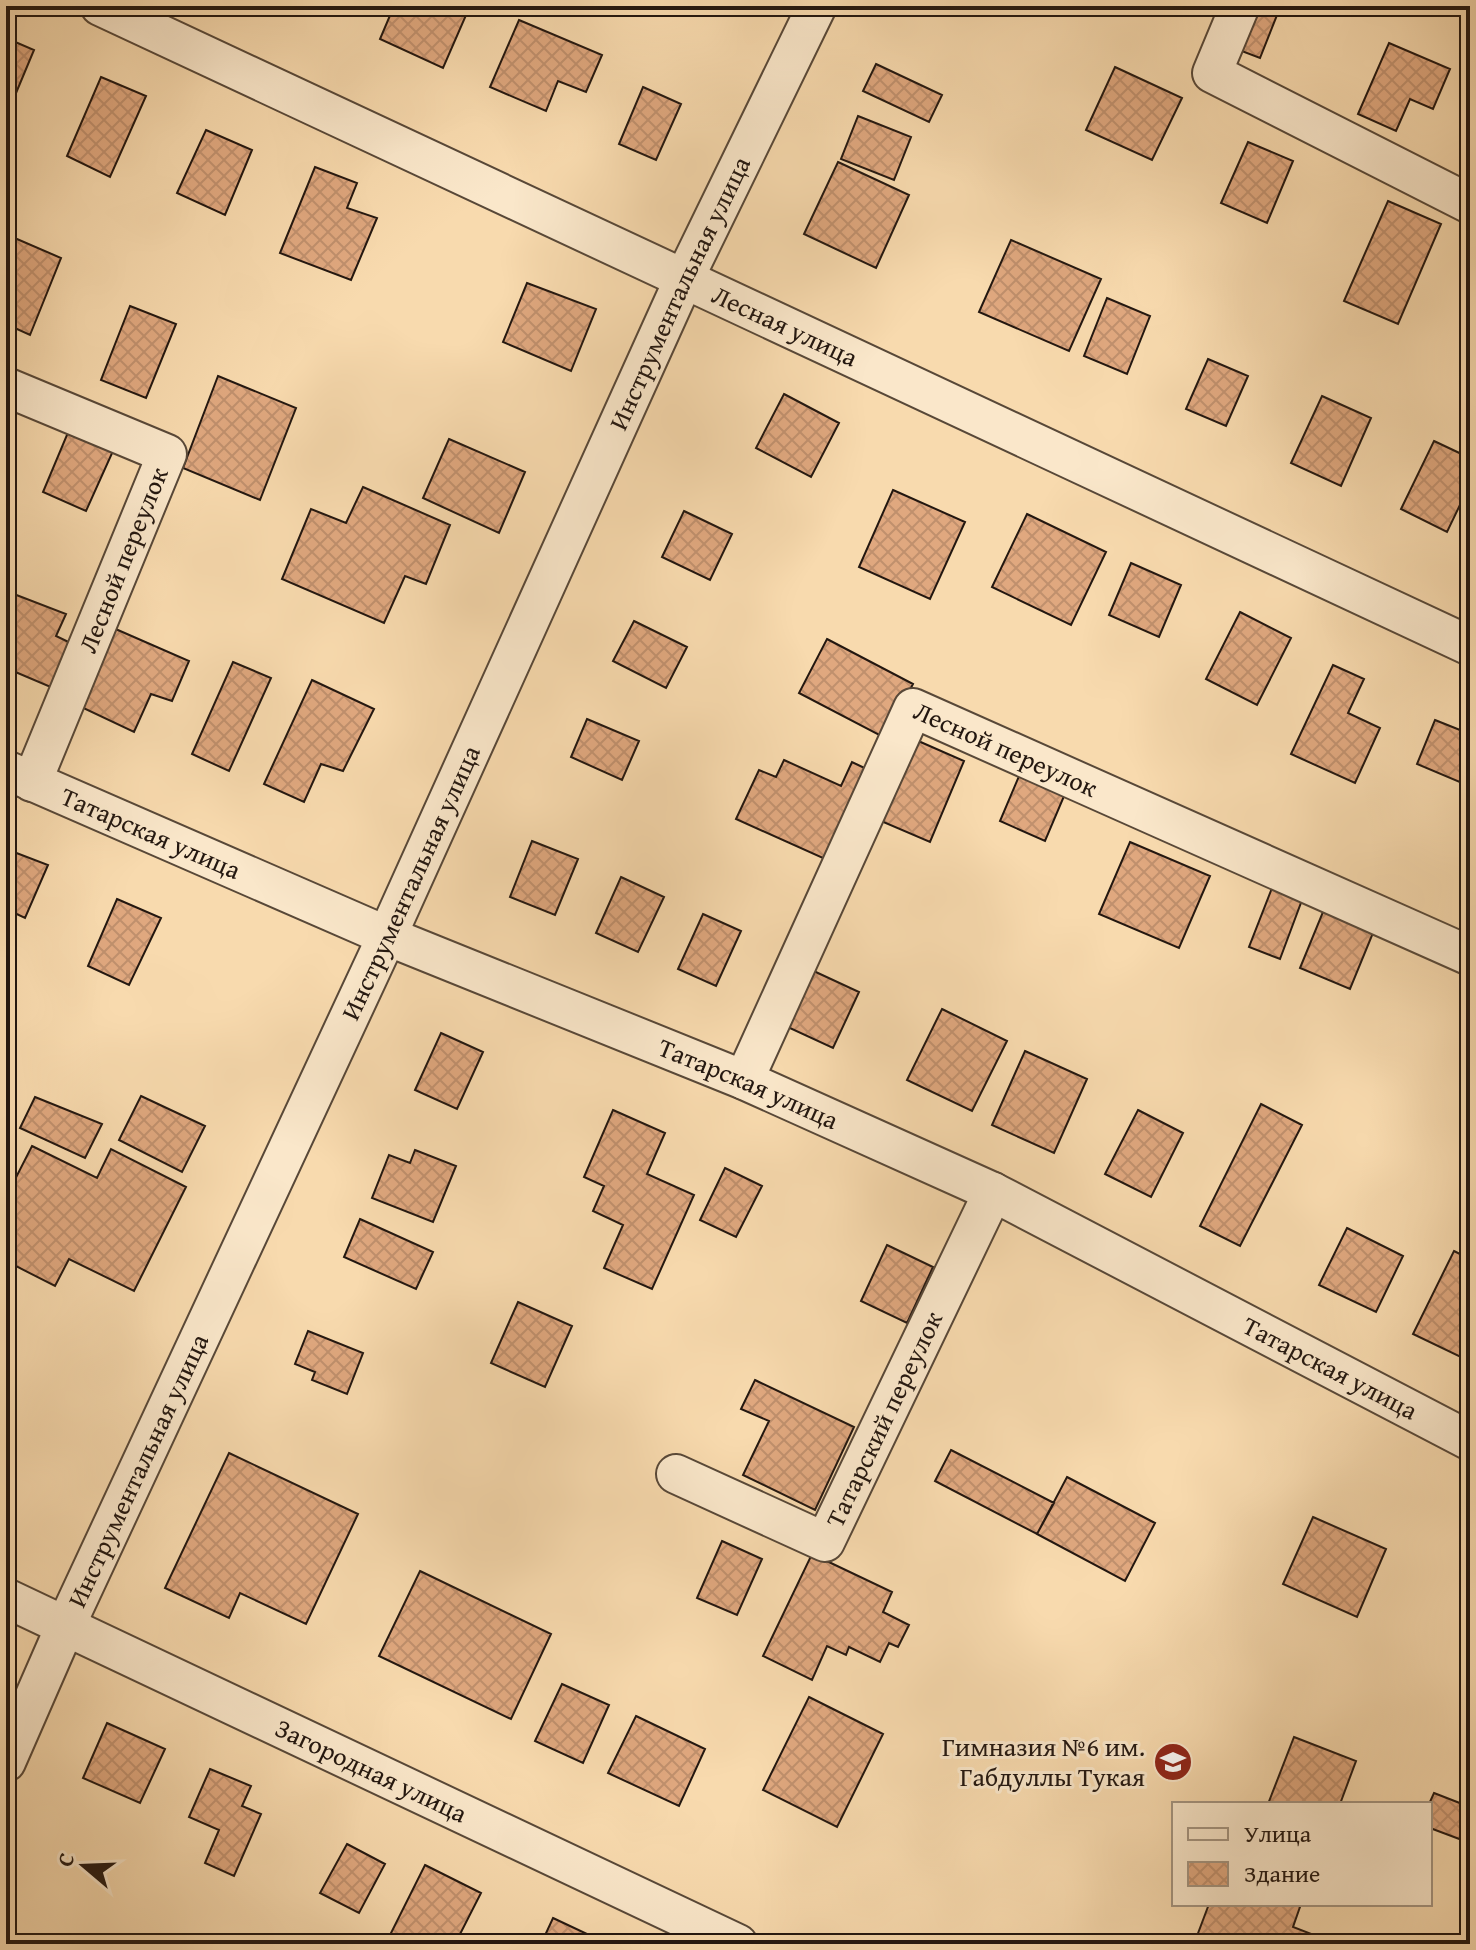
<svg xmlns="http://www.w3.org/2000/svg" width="1476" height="1950" font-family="'Gentium Book Plus',serif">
	<defs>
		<pattern id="building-cross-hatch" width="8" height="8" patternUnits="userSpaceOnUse" patternTransform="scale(2)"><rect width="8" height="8" fill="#e0a87f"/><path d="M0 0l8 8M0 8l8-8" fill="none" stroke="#c0906d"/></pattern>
	</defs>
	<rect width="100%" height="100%" fill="#f8daae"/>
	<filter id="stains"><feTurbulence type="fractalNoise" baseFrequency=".0025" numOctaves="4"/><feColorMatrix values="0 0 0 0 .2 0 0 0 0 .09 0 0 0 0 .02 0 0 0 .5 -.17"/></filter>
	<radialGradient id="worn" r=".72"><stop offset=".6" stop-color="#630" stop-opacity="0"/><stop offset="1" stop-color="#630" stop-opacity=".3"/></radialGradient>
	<!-- building -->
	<path fill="url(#building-cross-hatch)" stroke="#231710" stroke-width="2" d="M394 6H470L443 68 380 39Z
		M1246 6H1267L1279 10 1260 58 1231 47Z
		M519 20 602 55 586 92 558 81 546 111 490 87Z
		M6 38 34 50 6 117Z
		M1389 43 1450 69 1433 109 1410 99 1396 131 1358 114Z
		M876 64 942 95 929 122 863 91Z
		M1115 67 1182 98 1152 160 1086 130Z
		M101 77 146 96 110 177 67 156Z
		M643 87 681 104 656 160 619 144Z
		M858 116 911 137 894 180 841 159Z
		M206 130 252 150 225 215 177 193Z
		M1248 142 1293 161 1267 223 1221 203Z
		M838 162 909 195 876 268 804 234Z
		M315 167 357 183 347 208 377 218 351 280 280 253Z
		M1388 201 1441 224 1398 324 1344 301Z
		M10 236 61 258 30 335 6 324V245Z
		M1011 240 1101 279 1069 351 979 312Z
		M527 283 596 309 571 371 503 342Z
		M1107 298 1150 316 1127 374 1084 356Z
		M130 306 176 324 146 398 101 380Z
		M1208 359 1248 376 1226 426 1186 409Z
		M218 376 296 408 260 500 183 468Z
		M784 394 839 423 811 477 756 448Z
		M1322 396 1371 418 1341 486 1291 463Z
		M69 430 113 451 86 511 43 492Z
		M449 439 525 472 499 533 423 498Z
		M1434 441 1470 458V484L1447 532 1401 509Z
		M363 487 450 525 426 584 405 576 384 623 282 579 311 509 346 523Z
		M893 490 965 522 930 599 859 567Z
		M684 511 732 534 710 580 662 557Z
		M1027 514 1106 552 1071 625 992 587Z
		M1131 563 1181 585 1159 637 1109 615Z
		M6 591 66 614 56 636 79 647 60 691 6 668Z
		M1240 612 1291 638 1257 705 1206 679Z
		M634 621 687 647 666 688 613 661Z
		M111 627 189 661 172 701 151 694 134 732 77 705Z
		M827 639 913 684 885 738 799 693Z
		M233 662 271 678 229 771 192 754Z
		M1333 665 1364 679 1348 713 1380 728 1355 783 1291 754Z
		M312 680 374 709 343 771 321 764 304 802 264 784Z
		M587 719 639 741 622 780 571 757Z
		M1435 720 1470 734V763L1462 783 1417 764Z
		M916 740 964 761 930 842 881 821Z
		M784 760 841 786 852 762 875 773 834 863 736 819 759 770 776 777Z
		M1025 762 1070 782 1045 841 1000 821Z
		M532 841 578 859 555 915 510 897Z
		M1130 842 1210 876 1179 948 1099 914Z
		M6 849 48 865 25 918 6 909Z
		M621 877 664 897 638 952 596 933Z
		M1272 888 1302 900 1280 959 1249 947Z
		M117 899 161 918 129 985 88 966Z
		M1325 907 1375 928 1350 989 1300 968Z
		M703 914 741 931 716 986 678 969Z
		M805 967 859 992 833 1048 779 1023Z
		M942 1009 1007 1041 972 1111 907 1080Z
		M441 1033 483 1052 457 1109 415 1090Z
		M1025 1051 1087 1079 1054 1153 992 1125Z
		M141 1096 205 1126 182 1172 119 1140Z
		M35 1097 102 1124 85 1158 20 1128Z
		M1261 1104 1302 1125 1240 1246 1200 1226Z
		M613 1110 665 1133 647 1174 694 1195 652 1289 604 1268 623 1225 593 1211 604 1186 584 1177Z
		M1138 1110 1183 1133 1151 1197 1105 1174Z
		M32 1146 97 1178 111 1149 186 1187 134 1291 69 1259 55 1286 6 1261V1197Z
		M415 1150 456 1166 433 1222 372 1198 389 1155 410 1163Z
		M725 1168 762 1186 736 1237 700 1220Z
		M360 1219 433 1252 416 1289 344 1257Z
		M1347 1228 1403 1256 1376 1312 1319 1285Z
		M887 1245 933 1267 907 1323 861 1301Z
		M1454 1251 1470 1259V1354L1467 1360 1413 1334Z
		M518 1302 572 1326 545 1387 491 1363Z
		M308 1331 363 1353 347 1394 312 1380 315 1372 295 1364Z
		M755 1380 854 1427 815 1510 743 1475 769 1421 741 1409Z
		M951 1450 1054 1503 1037 1534 935 1481Z
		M229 1453 358 1514 306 1624 240 1593 229 1618 165 1588Z
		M1067 1477 1155 1523 1125 1581 1037 1534Z
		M1313 1517 1386 1549 1357 1617 1283 1584Z
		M722 1541 762 1559 737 1615 697 1598Z
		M812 1554 892 1592 883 1612 909 1625 898 1647 889 1643 880 1662 849 1647 846 1655 827 1646 812 1680 763 1656Z
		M420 1571 551 1634 511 1719 379 1656Z
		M562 1684 609 1705 583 1763 535 1741Z
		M809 1697 883 1734 837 1827 763 1790Z
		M636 1716 705 1749 679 1806 608 1773Z
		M107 1723 165 1749 140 1803 83 1778Z
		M1294 1737 1356 1761 1340 1804H1268Z
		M210 1769 251 1786 242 1806 261 1814 234 1876 205 1863 219 1830 189 1817Z
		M1434 1793 1470 1807V1843L1430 1828 1429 1804Z
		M347 1844 385 1864 359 1913 320 1893Z
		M425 1865 481 1893 455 1944H402L389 1937Z
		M1209 1904 1229 1906 1230 1904H1301L1293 1927 1337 1944H1194Z
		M553 1918 602 1941 601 1944H541Z"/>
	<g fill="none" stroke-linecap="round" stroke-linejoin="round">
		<!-- minor casing -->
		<g stroke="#584838" stroke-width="42">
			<g id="minor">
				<path id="s1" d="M100 6 1470 646"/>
				<path d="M1240 6 1212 73 1470 204"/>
				<path d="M6 387 167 454 32 782"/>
				<path id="s2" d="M6 770 387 936 744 1080 993 1192 1470 1441"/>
				<path id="s3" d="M744 1080 913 708 1470 956"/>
				<path id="s4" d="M676 1474 825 1542 993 1192"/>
				<path id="s5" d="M6 1598 738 1944"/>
				<path id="s6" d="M6 1762 65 1627 387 936 684 279 817 6"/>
			</g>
		</g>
		<!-- minor -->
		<use href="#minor" stroke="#fae7ca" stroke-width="38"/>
	</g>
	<!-- icons -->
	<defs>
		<g id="school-disc" transform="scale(2)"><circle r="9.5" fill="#8f2418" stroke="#fae7ca"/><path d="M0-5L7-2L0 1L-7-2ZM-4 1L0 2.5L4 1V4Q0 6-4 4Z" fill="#fff"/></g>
	</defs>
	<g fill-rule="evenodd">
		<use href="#school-disc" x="1173" y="1762"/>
	</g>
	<g text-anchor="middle" stroke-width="6" stroke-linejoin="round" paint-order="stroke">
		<!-- street labels -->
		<g font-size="26" fill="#231710" stroke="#fae7ca">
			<text dy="9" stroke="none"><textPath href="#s6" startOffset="1616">Инструментальная улица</textPath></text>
			<text dy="9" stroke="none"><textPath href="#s1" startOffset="756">Лесная улица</textPath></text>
			<text transform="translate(123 560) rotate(-68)" y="9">Лесной переулок</text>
			<text dy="9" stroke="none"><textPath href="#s3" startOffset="510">Лесной переулок</textPath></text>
			<text dy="9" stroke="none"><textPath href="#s2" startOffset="158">Татарская улица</textPath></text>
			<text dy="9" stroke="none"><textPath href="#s6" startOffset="968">Инструментальная улица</textPath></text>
			<text dy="9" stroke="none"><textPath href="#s2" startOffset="806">Татарская улица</textPath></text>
			<text dy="9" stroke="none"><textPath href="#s2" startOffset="1454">Татарская улица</textPath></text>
			<text dy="9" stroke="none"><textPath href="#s4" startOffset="300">Татарский переулок</textPath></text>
			<text dy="9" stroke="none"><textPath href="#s6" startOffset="320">Инструментальная улица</textPath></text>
			<text dy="9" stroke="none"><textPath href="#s5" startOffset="404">Загородная улица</textPath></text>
		</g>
		<!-- poi labels -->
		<g font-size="26" fill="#231710" stroke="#fae7ca" text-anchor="end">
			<text x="1145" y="1756">Гимназия №6 им.<tspan x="1145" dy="30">Габдуллы Тукая</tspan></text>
		</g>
	</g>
	<!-- margin -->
	<rect width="1476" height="1950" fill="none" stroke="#f8daae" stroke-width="32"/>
	<rect x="8" y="8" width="1460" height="1934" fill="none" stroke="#231710" stroke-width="4"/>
	<rect x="16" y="16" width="1444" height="1918" fill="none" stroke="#231710" stroke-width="2"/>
	<!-- legend -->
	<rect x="1172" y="1802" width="260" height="104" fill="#fae7ca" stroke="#a49480" stroke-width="2"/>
	<rect x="1188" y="1828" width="40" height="12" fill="#fae7ca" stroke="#a49480" stroke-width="2"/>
	<text x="1244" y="1842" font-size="24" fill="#231710">Улица</text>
	<rect x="1188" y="1862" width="40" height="24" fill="url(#building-cross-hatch)" stroke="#a49480" stroke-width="2"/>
	<text x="1244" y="1882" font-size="24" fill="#231710">Здание</text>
	<!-- north arrow -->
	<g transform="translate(84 1866) rotate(289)" stroke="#fae7ca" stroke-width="6" paint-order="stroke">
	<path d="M0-6L14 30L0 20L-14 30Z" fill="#231710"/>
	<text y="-12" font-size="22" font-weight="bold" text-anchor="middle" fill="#231710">С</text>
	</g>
	<rect width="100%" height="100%" filter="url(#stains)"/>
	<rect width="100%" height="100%" fill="url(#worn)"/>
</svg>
